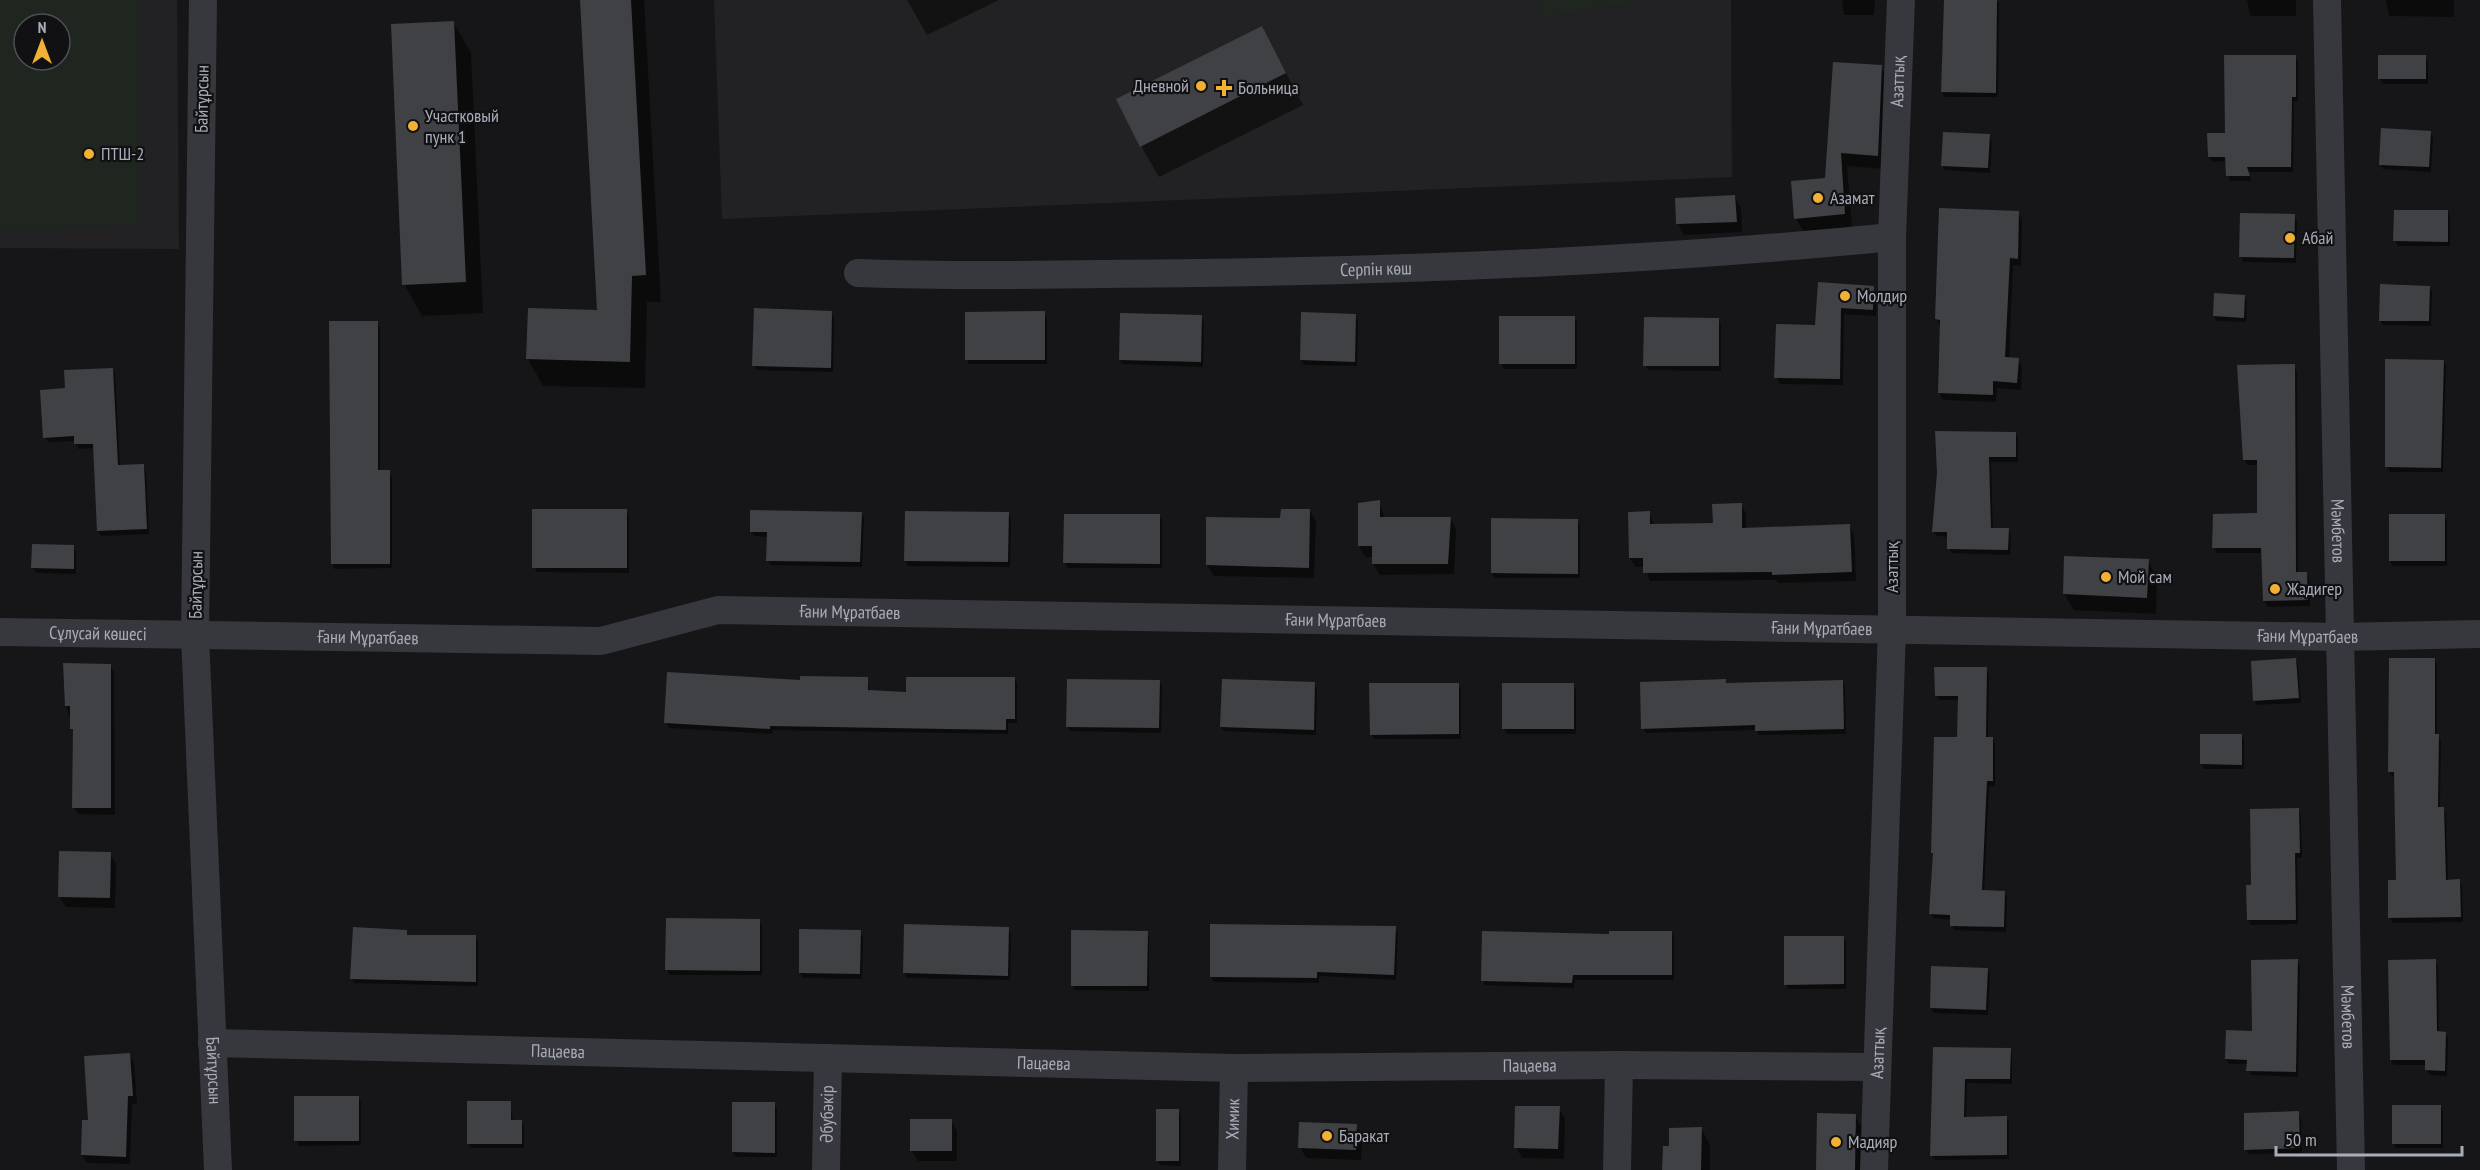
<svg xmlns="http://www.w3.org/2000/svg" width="2480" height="1170" font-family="'PT Sans Narrow',sans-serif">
	<rect width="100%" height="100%" fill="#161618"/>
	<!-- built -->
	<path fill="#222225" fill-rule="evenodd" d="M0 0H177L179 249 0 248ZM24 24H60V60H24Z
		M714 0H1731L1732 177 722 219Z"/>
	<!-- green -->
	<path fill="#1e261f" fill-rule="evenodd" d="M0 0H137L139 226 0 227ZM24 24H60V60H24Z
		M1535 0H1644L1543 17Z"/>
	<!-- shadow -->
	<path fill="#0007" d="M582 0H644L661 302H647L645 388 543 386 528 359 599 311Z
		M907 0H999L927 35Z
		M1842 0H1875L1874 15H1844Z
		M1945 0 1999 2 1998 97H1945L1942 92Z
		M2247 0H2296V16H2250Z
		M2386 0H2454V17L2389 16Z
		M453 22 471 53 483 313 422 316 404 284Z
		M1262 28 1303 105 1159 177 1141 146Z
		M2295 56 2298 61V101H2294L2293 172H2249L2251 181H2230L2227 161 2212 162 2209 157Z
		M2425 57 2428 62V84H2383L2380 79Z
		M1881 67 1889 80 1885 169 1847 166 1852 227 1804 232 1796 219 1826 180Z
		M2430 132 2433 137 2431 172 2383 169 2380 164Z
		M1989 136 1992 141 1990 173 1945 170 1942 165Z
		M1735 197 1741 208 1742 232 1684 235 1678 224 1677 199Z
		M2448 211 2450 216V246H2398L2395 241Z
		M2018 212 2022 220 2021 266 2013 265 2009 359H2018L2022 367 2021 390 1997 388 1996 402 1943 400 1939 392 1941 327 1937 319Z
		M2294 216 2297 221 2296 263 2243 262 2241 257Z
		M1819 284 1873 288 1877 294 1876 316 1844 314 1843 385 1780 384 1776 377 1817 327Z
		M2429 287 2432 292 2431 326 2383 325 2380 320Z
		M2244 296 2247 301 2246 322 2217 321 2214 316Z
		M831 312 834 317 833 372 756 370 754 365Z
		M1044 313 1047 318V364H969L967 360Z
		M1355 316 1358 320 1357 366 1304 365 1301 360Z
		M1201 317 1204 322 1203 367 1123 364 1120 360Z
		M1574 317 1577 322V369H1504L1501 364V318Z
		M1718 319 1721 324V371L1648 370 1645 365Z
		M377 323 380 328V472H389L392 477V568L335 569 332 564Z
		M2444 361 2446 366 2443 472H2390L2387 467Z
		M2294 366 2297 372 2298 573H2306L2309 579 2310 606 2268 607 2264 601 2263 553H2217L2214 547 2258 515V465H2247L2244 459Z
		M112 369 115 374 120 467 144 466 146 471 149 534 101 536 98 531 95 448 78 449 75 441 48 442 45 437 67 390Z
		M2016 434 2018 439V462H1991L1993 529 2008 530 2011 535 2010 555 1951 553 1949 537 1937 536 1934 532 1939 473Z
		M1379 502 1385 519 1450 518 1456 529 1454 574 1380 575 1373 564V557H1365L1359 546Z
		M1741 505 1746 513V529L1849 526 1854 535 1856 581 1778 583 1776 580 1650 581 1645 567H1635L1630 558 1649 513 1654 525 1714 524Z
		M626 510 629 515V573L537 572 534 567Z
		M1310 511 1316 521 1314 578 1214 576 1207 565 1282 519Z
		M861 514 864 518 862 567 771 565 768 560 769 537 754 536 751 531Z
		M1008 514 1011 519 1010 567 908 566 905 561Z
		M1159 515 1162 520V568H1068L1065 563Z
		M2444 516 2447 521V566H2393L2390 561Z
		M1577 520 1580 525V578H1495L1492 573Z
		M73 547 76 552V574L36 573 33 568Z
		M2148 561 2157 577 2156 614 2074 610 2064 594Z
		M2434 659 2437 664V735L2441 740 2440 809 2446 814 2448 881H2460L2462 886 2463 922 2393 923 2390 918 2398 882 2396 776H2392L2389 771Z
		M2296 660 2298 665 2301 703 2257 705 2254 700Z
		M110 665 114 672 115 815 78 814 74 807V733L66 706Z
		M1986 669 1989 674 1988 739H1993L1995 744V786H1989L1984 892H2004L2007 897 2006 932 1954 930 1951 920 1934 918 1931 913 1935 857 1932 853 1935 738H1958L1960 700H1939L1936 695Z
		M1014 678 1017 683V723H1008V734L773 730 772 734 669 728 666 723 801 682 867 679 870 692 908 693Z
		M1159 681 1162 686 1161 733 1070 731 1068 727Z
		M1726 681 1727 684 1842 681 1845 686 1846 734 1759 735 1756 730 1646 733 1643 728Z
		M1314 684 1317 689 1316 735 1224 731 1221 727Z
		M1458 684 1461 689V739H1374L1371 734Z
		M1573 685 1576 690V734H1507L1504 729Z
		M2241 735 2244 740V769H2204L2201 764Z
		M2298 810 2301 815 2302 858H2297L2298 924 2251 925 2248 920 2252 886Z
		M110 854 116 864 115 908 66 907 59 896Z
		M759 920 762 925V975H670L667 970Z
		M1395 928 1398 933 1396 980 1319 976V983L1214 982 1211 977Z
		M1008 929 1011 934 1010 980 907 978 904 973Z
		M406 932 409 936 475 937 478 942V986L354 983 351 978Z
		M860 932 863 937 862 979 803 978 800 973Z
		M1147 932 1149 937V991L1075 990 1072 985Z
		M1672 932 1674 937V980H1575L1574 988 1485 985 1483 980 1610 936Z
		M1843 938 1846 942V989H1788L1786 984Z
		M2297 961 2300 966 2298 1077 2251 1075 2248 1064H2229L2226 1059 2253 1033Z
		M2390 961H2435L2438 966 2439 1033H2445L2448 1038 2447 1076 2429 1075 2426 1065H2394L2391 1060Z
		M1987 969 1990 974 1988 1015 1934 1013 1931 1008Z
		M1935 1048 2010 1049 2012 1054V1084L1967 1083 1966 1118 2006 1117 2009 1122V1159L1935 1160 1932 1156Z
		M129 1055 134 1063 137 1103 132 1104 130 1164 87 1163 82 1155 89 1122Z
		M358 1097 361 1102V1145L299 1146 296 1141Z
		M510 1103 513 1121H521L524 1126V1148H471L468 1143Z
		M774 1104 777 1109V1157H736L733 1152Z
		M2441 1107 2443 1112V1148H2396L2394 1143Z
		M1559 1108 1565 1119 1564 1159 1522 1158 1516 1147Z
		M1178 1110 1181 1115V1166L1160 1165 1157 1160Z
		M2298 1113 2301 1118 2302 1153 2249 1154 2246 1149Z
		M1855 1116 1865 1132 1864 1170H1818Z
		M951 1120 957 1131V1161H918L912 1151Z
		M1356 1126 1362 1136 1361 1160 1306 1158 1300 1147Z
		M1701 1128 1710 1145V1170H1663L1670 1148Z"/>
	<!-- building -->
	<path fill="#404145" d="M580 0H631L646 275 632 276 630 362 526 359 528 308 597 310Z
		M1944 0H1997L1996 93 1941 92Z
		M454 21 466 282 402 285 391 24Z
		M1262 26 1286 73 1140 147 1116 99Z
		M2224 55H2296V97H2292L2291 167H2247L2250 176H2226L2225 157H2208L2207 133H2225Z
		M2378 55H2426V79H2378Z
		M1833 62 1882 65 1878 156 1841 153 1845 214 1794 219 1791 181 1825 178Z
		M2381 128 2431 131 2429 167 2379 165Z
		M1943 132 1990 134 1988 168 1941 166Z
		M1735 195 1737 222 1676 224 1675 198Z
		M1939 208 2019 211 2018 259 2010 258 2005 357 2019 358 2017 383 1993 381V395L1938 393 1940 320 1935 319Z
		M2394 210H2448V242L2393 241Z
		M2240 213 2295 214 2294 258 2239 257Z
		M1818 282 1874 286 1873 310 1841 308 1840 379 1774 378 1776 324 1815 325Z
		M2380 284 2430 286 2429 321H2379Z
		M2214 293 2245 295 2244 318 2213 316Z
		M754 308 832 311 831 368 752 366Z
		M1045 311V360H965V312Z
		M1301 312 1356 314 1355 362 1300 360Z
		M1120 313 1202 315 1201 362 1119 360Z
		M1499 316H1575V364H1499Z
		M1644 317 1719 318V366H1643Z
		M329 321H378V470H390V564H331Z
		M2385 359 2444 360 2441 468 2385 467Z
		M2295 364 2296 572H2307L2308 600 2263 601 2261 548H2212L2213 514 2257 513V460H2243L2237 365Z
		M113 368 118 465 144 464 147 529 97 531 93 444H74V436L43 438 40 390 65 388 64 370Z
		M1935 431 2016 432V457H1989L1991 528H2009L2008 550 1947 549V532H1932L1937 473Z
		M1380 500V517H1451L1448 564H1372V546H1358V503Z
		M1742 503V528L1850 524 1852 572 1772 575V572L1643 573V558H1629L1628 512 1650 511V524L1713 523 1712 504Z
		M532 509H627V568H532Z
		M1281 509H1310L1309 568 1206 565V517L1280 518Z
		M750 510 862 512 860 562 766 561 767 532H750Z
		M905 511 1009 512 1008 562 904 561Z
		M1064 514H1160V564L1063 563Z
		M2389 514H2445V561H2389Z
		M1491 518 1578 519V574L1491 573Z
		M32 544 74 545V569L31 568Z
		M2064 556 2149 559 2147 598 2063 594Z
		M2296 658 2299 698 2253 701 2251 661Z
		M2389 658H2435V734H2439L2438 807H2444L2446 880 2460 879 2461 917 2388 918V880H2396L2394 772H2388Z
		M63 663 111 664V808H72L73 729H70V706H65Z
		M1934 667H1987L1986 737H1993V781H1987L1982 890 2005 891 2004 927 1950 926V915L1929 914 1933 853H1931L1934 737H1957L1958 696H1935Z
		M667 672 800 680V676L868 677V690L906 692V677H1015V719H1006V730L770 726V729L664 723Z
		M1067 679 1160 680 1159 728 1066 727Z
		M1222 679 1315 682 1314 730 1220 727Z
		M1726 679V683L1843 680 1844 729 1755 731V725L1641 729 1640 682Z
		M1369 683H1459V734L1370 735Z
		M1502 683H1574V729H1502Z
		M2200 734H2242V765L2200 764Z
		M2299 808 2300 853H2295L2296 920H2247L2246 885H2251L2250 809Z
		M59 851 111 852 110 898 58 897Z
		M666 918 760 919V971L665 970Z
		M904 924 1009 927 1008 976 903 973Z
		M1210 924 1396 926 1394 975 1317 972V978L1210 977Z
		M353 927 407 930V935H476V982L350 979Z
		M799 929 861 930 860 974 799 973Z
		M1071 930 1148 931 1147 986H1071Z
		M1482 931 1609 934V931H1672V975H1573L1572 983 1481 981Z
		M1784 936H1844V984L1784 985Z
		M2298 959 2296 1072 2246 1071 2247 1060 2225 1059 2226 1030 2252 1031 2251 960Z
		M2436 959 2437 1031 2446 1032 2445 1071 2425 1070V1060H2390L2388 960Z
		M1931 966 1988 968 1986 1010 1930 1008Z
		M1933 1047 2011 1048 2010 1079H1965L1964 1117 2007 1116V1155L1930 1156Z
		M130 1053 133 1096H128L126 1157 81 1155 82 1120H88L84 1056Z
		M294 1096H359V1141H294Z
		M467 1101H511V1120H522V1144H467Z
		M732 1102H775V1153L732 1152Z
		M2392 1105H2441V1144H2392Z
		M1515 1106H1560L1558 1149 1514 1148Z
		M1156 1109H1179V1161H1156Z
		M2299 1111 2300 1148 2244 1150V1113Z
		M1817 1113 1856 1114 1855 1170H1816Z
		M910 1119H952V1151H910Z
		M1299 1122 1357 1124 1356 1150 1298 1148Z
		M1702 1127 1701 1170H1662L1663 1146H1669V1128Z"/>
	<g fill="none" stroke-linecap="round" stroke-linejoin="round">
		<!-- minor -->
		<g stroke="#37383d" stroke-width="28">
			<path id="s1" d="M203 0 195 636 218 1170"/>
			<path id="s2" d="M2327 0 2351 1170"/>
			<path id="s3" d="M858 273C971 277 1083 274 1196 273 1429 270 1661 260 1892 237"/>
			<path id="s4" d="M0 632 601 641 718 610 2339 637 2480 634"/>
			<path id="s5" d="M212 1043 1234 1068 1619 1065 1876 1067"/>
			<path id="s6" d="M826 1170 828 1058"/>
			<path id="s7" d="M1232 1170 1234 1068"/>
			<path d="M1617 1170 1619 1065"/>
			<path id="s8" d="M1874 1170 1892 629V237L1901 0"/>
		</g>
	</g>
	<!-- markers -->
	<g fill="#f2b134" stroke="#111113" stroke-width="2">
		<circle cx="1201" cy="86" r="6"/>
		<path d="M1221 79h6v6h6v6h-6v6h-6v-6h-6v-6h6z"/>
		<circle cx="413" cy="126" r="6"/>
		<circle cx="89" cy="154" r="6"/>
		<circle cx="1818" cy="198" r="6"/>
		<circle cx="2290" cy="238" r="6"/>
		<circle cx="1845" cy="296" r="6"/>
		<circle cx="2106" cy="577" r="6"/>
		<circle cx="2275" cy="589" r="6"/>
		<circle cx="1327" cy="1136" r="6"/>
		<circle cx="1836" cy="1142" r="6"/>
	</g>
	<g text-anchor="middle" stroke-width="4.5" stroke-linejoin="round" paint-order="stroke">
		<!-- street labels -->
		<g font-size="18" fill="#a8adb8" stroke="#111113">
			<text dy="6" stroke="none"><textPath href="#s8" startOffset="1089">Азаттық</textPath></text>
			<text transform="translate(202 99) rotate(-89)" y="6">Байтұрсын</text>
			<text dy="6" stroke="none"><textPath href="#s3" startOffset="518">Серпін көш</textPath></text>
			<text dy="6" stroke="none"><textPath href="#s2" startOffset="531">Мәмбетов</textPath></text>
			<text transform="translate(1892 567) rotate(-90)" y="6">Азаттық</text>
			<text transform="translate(196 585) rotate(-89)" y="6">Байтұрсын</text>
			<text dy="6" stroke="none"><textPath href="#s4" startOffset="854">Ғани Мұратбаев</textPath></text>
			<text dy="6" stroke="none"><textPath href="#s4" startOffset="1340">Ғани Мұратбаев</textPath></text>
			<text dy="6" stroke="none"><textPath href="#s4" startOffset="1826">Ғани Мұратбаев</textPath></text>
			<text dy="6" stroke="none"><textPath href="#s4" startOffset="98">Сұлусай көшесі</textPath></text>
			<text dy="6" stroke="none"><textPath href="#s4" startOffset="2312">Ғани Мұратбаев</textPath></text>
			<text dy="6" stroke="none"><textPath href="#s4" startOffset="368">Ғани Мұратбаев</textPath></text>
			<text dy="6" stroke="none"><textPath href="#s2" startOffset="1017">Мәмбетов</textPath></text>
			<text dy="6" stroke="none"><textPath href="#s5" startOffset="346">Пацаева</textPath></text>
			<text dy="6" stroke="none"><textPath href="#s8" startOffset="117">Азаттық</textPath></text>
			<text dy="6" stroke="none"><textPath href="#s5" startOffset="832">Пацаева</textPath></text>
			<text dy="6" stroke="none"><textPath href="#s5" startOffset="1318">Пацаева</textPath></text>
			<text dy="6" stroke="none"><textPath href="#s1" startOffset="1071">Байтұрсын</textPath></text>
			<text dy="6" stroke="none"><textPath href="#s6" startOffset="56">Әбубәкір</textPath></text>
			<text dy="6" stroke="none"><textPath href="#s7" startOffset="51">Химик</textPath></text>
		</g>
		<!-- poi labels -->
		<g font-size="18" fill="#a8adb8" stroke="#111113" text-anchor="start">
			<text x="1189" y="92" text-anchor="end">Дневной</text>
			<text x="1238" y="94">Больница</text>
			<text x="425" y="122">Участковый<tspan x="425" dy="21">пунк 1</tspan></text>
			<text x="101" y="160">ПТШ-2</text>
			<text x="1830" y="204">Азамат</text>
			<text x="2302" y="244">Абай</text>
			<text x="1857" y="302">Молдир</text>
			<text x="2118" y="583">Мой сам</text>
			<text x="2287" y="595">Жадигер</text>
			<text x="1339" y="1142">Баракат</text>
			<text x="1848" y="1148">Мадияр</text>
		</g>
	</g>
	<!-- north arrow -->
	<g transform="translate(42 42)"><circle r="28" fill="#111113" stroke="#4d4f55" stroke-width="1.5"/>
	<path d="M0-4.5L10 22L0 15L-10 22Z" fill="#f2b134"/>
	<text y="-9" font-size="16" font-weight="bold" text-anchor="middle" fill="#a8adb8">N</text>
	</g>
	<!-- scale -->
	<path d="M2276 1146v9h186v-9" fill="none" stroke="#a8adb8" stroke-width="3"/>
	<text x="2285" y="1146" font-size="18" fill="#a8adb8" stroke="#111113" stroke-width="4.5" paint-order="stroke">50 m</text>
</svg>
